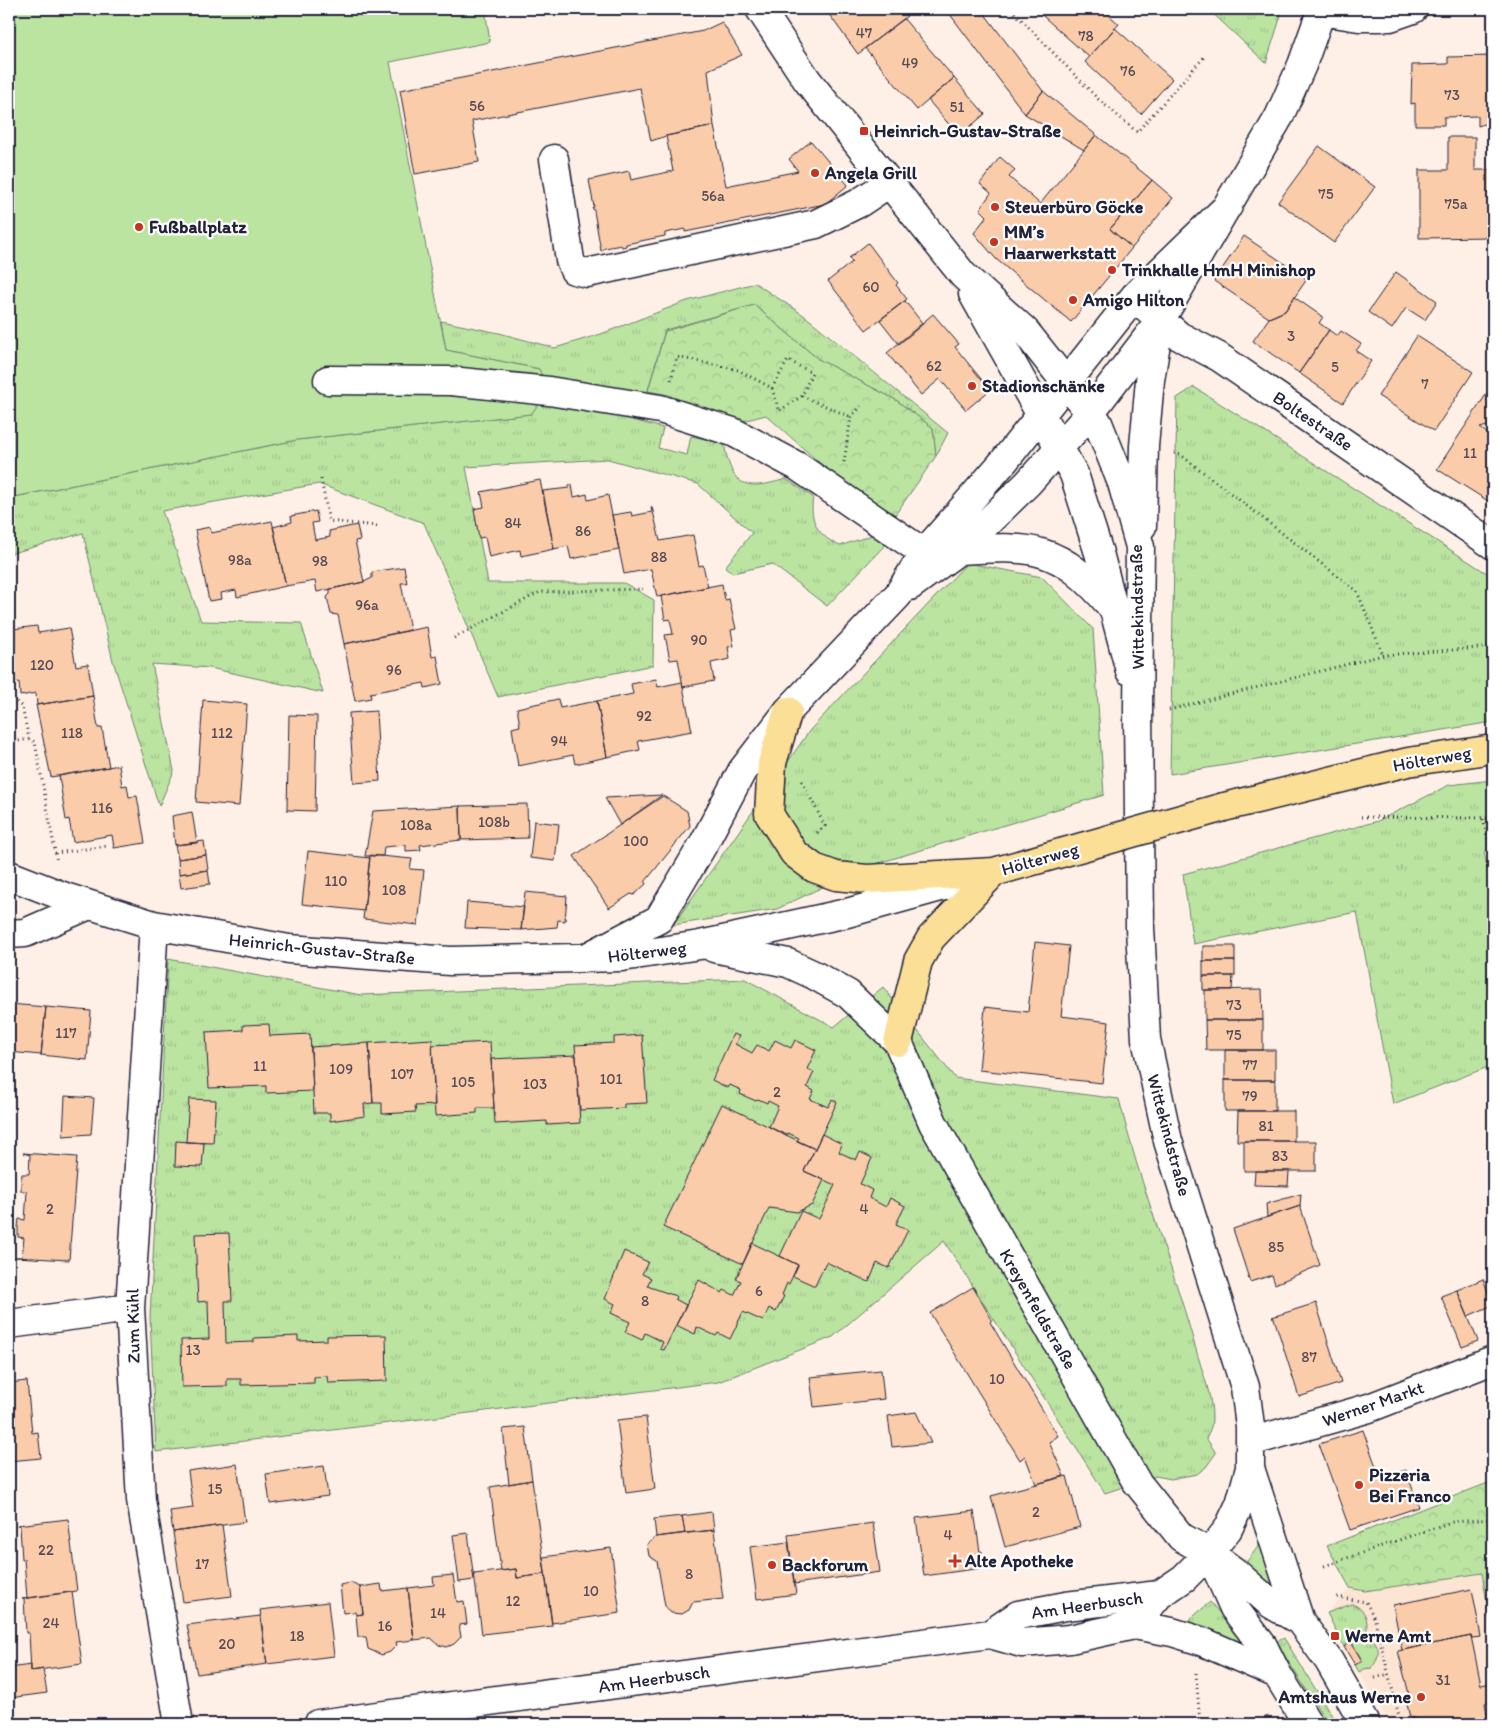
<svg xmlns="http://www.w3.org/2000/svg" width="1502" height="1733" font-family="Itim,sans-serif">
	<defs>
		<pattern id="grass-tufts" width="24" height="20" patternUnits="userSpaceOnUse" patternTransform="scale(1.25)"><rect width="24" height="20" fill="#bbe4a1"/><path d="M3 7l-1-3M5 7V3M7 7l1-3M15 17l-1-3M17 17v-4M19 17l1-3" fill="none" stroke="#a0c38c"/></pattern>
		<pattern id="park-crowns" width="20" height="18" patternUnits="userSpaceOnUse" patternTransform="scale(1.25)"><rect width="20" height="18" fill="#bbe4a1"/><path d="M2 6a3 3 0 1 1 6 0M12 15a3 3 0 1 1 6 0" fill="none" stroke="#a0c38c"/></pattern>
	</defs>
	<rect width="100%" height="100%" fill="#fef0e6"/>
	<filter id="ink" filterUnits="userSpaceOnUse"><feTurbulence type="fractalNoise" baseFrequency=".02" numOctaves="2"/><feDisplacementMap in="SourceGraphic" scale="10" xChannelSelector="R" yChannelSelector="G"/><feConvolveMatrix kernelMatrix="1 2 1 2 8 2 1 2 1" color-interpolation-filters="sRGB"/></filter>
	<g filter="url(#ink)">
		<!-- built -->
		<path fill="#fde5d4" d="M1483 1573 1493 1638V1724H1390L1355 1665 1362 1660 1352 1642 1344 1647 1327 1613 1350 1588 1365 1591Z"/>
		<!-- grass -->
		<path fill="url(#grass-tufts)" stroke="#6e836e" d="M1208 9H1283L1266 63Z
			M755 283 805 316 948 433 936 456 933 428 896 400 818 359 754 305 665 330 648 390 632 420 663 428 658 448 687 455 691 436 724 443C732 488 745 491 786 479L813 497C809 521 818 536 840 546L872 535 885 545 827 606 772 564 733 573 725 567 752 533 698 484 608 459 466 467 488 583H624L654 600 653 665 498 697 424 523 319 484 162 511 201 621 301 623 323 693 210 668 152 664 174 771 159 806 113 661 83 533 9 554V498L297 440 531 414 539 369 446 350 441 321 499 333 555 348 601 334 687 301Z
			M1194 387 1493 577V722L1170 774 1177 398Z
			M967 563 1042 577 1093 629 1104 795 862 868 777 909 673 925 810 730Z
			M1493 780V847L1484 852 1493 898V1065L1393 1104 1357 912 1193 944 1183 874 1378 821 1449 785Z
			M168 959 361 995 745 979 834 1027 883 987 955 1078 1119 1099C1139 1183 1172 1263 1195 1346 1201 1369 1213 1396 1212 1420 1212 1427 1209 1432 1206 1438L1216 1453 1206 1467 1197 1474 1171 1479 1156 1476 1105 1493 944 1241 833 1337 718 1382 156 1452 150 1318Z
			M1260 1544 1262 1545 1279 1594 1245 1564Z
			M1210 1602 1246 1643 1245 1645 1186 1623Z
			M1352 1604C1366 1609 1369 1621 1366 1634 1381 1643 1381 1655 1372 1668L1364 1669 1359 1672 1355 1665 1362 1660 1352 1642 1344 1647 1327 1613Z
			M1284 1638 1337 1724H1328L1276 1642Z"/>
		<!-- park -->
		<path fill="url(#park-crowns)" stroke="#6e836e" d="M754 305 818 359 896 400 933 428 936 456 895 515 874 504 849 484 842 483 766 415 743 421 685 404 669 395 648 391 665 331Z
			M1493 1481V1638L1482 1573 1365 1591 1350 1588 1327 1546Z"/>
		<!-- garden -->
		<path fill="#bbe4a1" stroke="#6e836e" d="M9 9H485L490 42 390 62 446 350 539 369 549 391 531 414 297 440 9 498Z"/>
		<!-- building -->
		<path fill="#fbccaa" stroke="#22223b" d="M825 9H902L907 16 858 54Z
			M970 9H981L1043 91 1025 114 949 13Z
			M1035 9H1102L1119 24 1089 57Z
			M904 19 954 78 917 110 865 48Z
			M722 22 742 55 708 70 714 126 666 136 651 141 640 88 472 121 479 162 415 174 400 90 703 31Z
			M1115 28 1172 79 1141 114 1085 62Z
			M1493 56V121L1478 126V116L1444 117V125H1415V103L1411 104 1412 65 1448 64V57Z
			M954 78 985 114 959 136 928 100Z
			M1043 91 1096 135 1084 150 1025 114Z
			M714 126 726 186 798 171 789 159 811 141 848 185 825 204 685 232V229L665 233V236L626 244V246L622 247 621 245 605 248 601 251 594 211 592 207H594L589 180 629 171 631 180 673 171 666 136Z
			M1096 135 1152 180 1110 229 1132 248 1071 322 996 259 974 233 987 216 980 209 991 193 980 184 1000 157 1015 170 1009 177 1040 204Z
			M1448 137H1475V170H1493V237L1419 238V170H1448Z
			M1319 146 1375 187 1334 243 1278 202Z
			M1152 180 1173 198 1132 248 1110 229Z
			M1244 236 1307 279 1285 311 1269 318 1214 281Z
			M868 243 898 283 896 285 907 299 866 330 828 281 852 262 849 258Z
			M1396 272 1437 301 1425 320 1406 308 1392 329 1368 312Z
			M1294 297 1323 317 1319 323 1329 330 1299 373 1253 341 1269 318 1285 311Z
			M905 301 923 324 899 344 880 320Z
			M933 314 959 344 955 347 990 390 966 410 940 379 921 395 887 353Z
			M1329 330 1337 336 1341 331 1361 344 1356 351 1371 361 1343 403 1299 373Z
			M1417 336 1473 372 1434 431 1378 396Z
			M1493 384V422L1491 425 1480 428 1493 437V494L1488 501 1437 469Z
			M540 480 554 549 521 556 520 550 489 557 485 537 479 538 474 509 484 507 481 492Z
			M569 485H572L574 497 587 494 588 500 608 495 619 550 571 559 568 546 554 549 543 491 569 488Z
			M652 507 660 541 693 535 699 566 703 565 708 587 657 597 651 569 624 574 612 515 631 512 632 516 652 512 651 508Z
			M316 511 318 522 312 523 315 540 330 537 329 531 357 525 360 540 355 541 364 582 317 592 315 581 286 586 273 527 292 522 291 516Z
			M272 521 286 586 237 597 236 590 221 593 222 599 209 601 195 530 210 527 211 533Z
			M404 567 407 583H401L410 630 344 644 338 615 331 614 327 597 330 594V589L364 582 372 578V572Z
			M722 584 725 600 729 599 736 629 731 630 734 646 728 647 730 659 711 663 714 681 683 687 678 659 670 660 665 635 673 634 670 619 665 620 661 596Z
			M13 625V629L37 626 38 633 69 628 76 666 88 664 93 696 37 705 36 693 20 696 19 682 9 684V626Z
			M427 627 432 657 437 656 442 684 425 688 424 683 370 693 371 698 355 701 344 644Z
			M656 679 658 687 682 682 692 731 638 741 640 750 607 757 597 701 633 694 631 684Z
			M93 696 98 728H102L109 767 51 777 36 705Z
			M558 699 560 708 597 701 607 757 575 764 573 755 518 766 512 728 520 726 517 708Z
			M203 700 247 704 239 806 196 802Z
			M376 711 380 781 354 783 349 713Z
			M289 715 317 716 315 811 287 810Z
			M119 765 122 786 127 785 129 797 137 796 145 843 114 848 112 835 73 842 69 819 66 820 59 776Z
			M662 795 620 825 605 798Z
			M663 796 687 811 690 826 645 882 646 884 634 895 631 894 609 908 574 856Z
			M527 804 528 838 461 840 460 806Z
			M460 806 461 840 420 845 421 850 406 851V845L384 847 383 856H365L373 811Z
			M192 812 197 843 175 845 172 816Z
			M534 821 559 824 555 861 530 858Z
			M204 841 206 855 178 859 175 845Z
			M308 851 370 858 364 911 302 904Z
			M206 855 208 870 179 874 178 859Z
			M370 855 412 859 410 869 424 870 418 925 363 919Z
			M208 870 210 884 181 888 179 874Z
			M525 892 567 896 565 921 558 920 557 927 521 930Z
			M467 902 524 907 521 930 465 928Z
			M1035 942 1069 946 1061 1016 1109 1022 1102 1083 979 1070 985 1007 1028 1012Z
			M1203 946H1235V961H1203Z
			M1203 961H1235V976H1203Z
			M1203 976H1233L1232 990H1203Z
			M1262 989 1263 1020H1205V990Z
			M9 1004 46 1007 41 1055 9 1052Z
			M46 1007 91 1011 87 1060 41 1055Z
			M1205 1020H1263V1050H1206Z
			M269 1024 270 1036 310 1034 313 1091 266 1093V1086L209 1088 206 1032 243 1030V1025Z
			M733 1034 739 1036 735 1044 752 1053 757 1045 769 1051 775 1040 791 1048 795 1040 816 1050 807 1069 814 1072 807 1087 814 1091 810 1099 828 1107 832 1100 837 1102 815 1149 797 1141 799 1138 788 1133 786 1136 769 1127 778 1106 768 1101 767 1103 758 1099 756 1101 740 1094 741 1090 730 1085 728 1088 712 1080Z
			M642 1035 647 1103 624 1104V1108L580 1110 575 1045 614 1043V1037Z
			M432 1039 435 1105 415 1106 416 1112 382 1114V1103H373L369 1043Z
			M490 1042 494 1108H477V1113L435 1116 432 1045Z
			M369 1043 373 1103 364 1104 365 1116 330 1121V1113H314L311 1047Z
			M1225 1050H1275V1080H1225Z
			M576 1055 580 1123 547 1125V1121L495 1124 491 1059Z
			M1225 1080H1275V1111H1225Z
			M65 1096 94 1098 91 1134 63 1136Z
			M189 1099 216 1100 213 1143 186 1142Z
			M722 1104 815 1149 804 1171 824 1180 812 1205 797 1212 769 1208 743 1264 663 1227Z
			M1238 1111H1294V1141H1237Z
			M822 1134 842 1144 839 1152 856 1160 860 1152 872 1158 860 1184 872 1190 869 1198 886 1207 890 1198 905 1206 896 1224 908 1230 889 1268 877 1263 869 1282 826 1262 815 1286 793 1276 798 1265 780 1256 801 1211 819 1219 835 1185 804 1171Z
			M176 1141 204 1143 202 1167 175 1166Z
			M1244 1141H1316V1171H1244Z
			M23 1153 77 1157 69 1260 15 1257H22L24 1238 18 1237V1227L19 1219 25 1220 27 1191H21V1184L22 1174H29L30 1155Z
			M1255 1171H1289L1288 1186 1254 1185Z
			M1301 1194 1300 1206 1267 1217 1266 1204Z
			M1300 1206 1320 1265 1275 1284 1272 1275 1250 1282 1233 1229Z
			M229 1233 232 1301H225L226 1343 254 1342V1338L298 1336V1341L327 1340V1336L386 1335 387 1381 328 1383 327 1376 314 1377V1383L241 1385V1379H227V1386L182 1387 181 1340 209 1339 208 1301 198 1302 195 1234Z
			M752 1243 798 1265 789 1284 787 1283 782 1295 784 1296 776 1312 769 1308 763 1321 743 1312 730 1339 718 1333 716 1336 697 1327 695 1334 676 1325 699 1280 722 1293 724 1290 734 1295 741 1281 736 1279Z
			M624 1251 648 1262 642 1274 651 1278 647 1286 676 1296 675 1299 686 1305 664 1350 660 1349 663 1342 645 1333 642 1340 625 1332 630 1322 611 1313 615 1304 605 1299Z
			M1483 1279 1493 1305 1468 1316 1457 1290Z
			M973 1287 992 1320 990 1322 1058 1436 1049 1442 1064 1476 1036 1484 1025 1456 1020 1460 930 1313Z
			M1457 1290 1478 1341 1462 1347 1441 1296Z
			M1316 1303 1341 1383 1299 1397 1274 1318 1272 1317Z
			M881 1370 884 1399 814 1407 810 1377Z
			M27 1381 32 1433 38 1432 41 1458 9 1461V1383Z
			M916 1412 931 1443 892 1447 888 1416Z
			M646 1417 655 1489 626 1493 617 1420Z
			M525 1427 532 1480 509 1484 503 1429Z
			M1363 1430 1380 1478 1406 1470 1419 1507 1350 1530 1319 1444Z
			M237 1464 245 1522 173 1532 170 1511 193 1508 188 1471Z
			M324 1466 328 1496 270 1504 266 1474Z
			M1067 1476 1080 1527 1005 1547 991 1496Z
			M532 1480 545 1574 517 1578 516 1569 501 1571 490 1487Z
			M974 1511 980 1552 982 1551V1568L924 1576 916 1518Z
			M712 1512 714 1530 685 1533 682 1516Z
			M682 1516 685 1533 656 1537 654 1519Z
			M68 1519 77 1591 27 1598 24 1559 22 1560 20 1526 17 1525Z
			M873 1523 880 1572 794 1584 788 1535Z
			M222 1525 232 1596 183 1602 173 1532Z
			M714 1530 723 1599 693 1602 689 1610 682 1614 671 1613 665 1606 657 1561 649 1556 647 1544 656 1537Z
			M468 1533 474 1580 459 1582 453 1535Z
			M788 1542 796 1594 757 1599 750 1547Z
			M611 1548 620 1613 552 1623 543 1557Z
			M516 1569 517 1578 545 1574 552 1626 482 1634 474 1574Z
			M453 1575 457 1602 464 1601 467 1624 459 1625 461 1637 454 1644 447 1647 439 1645 431 1638 414 1640 408 1588 434 1585 433 1577Z
			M351 1583 360 1587 363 1614 356 1615 355 1612 343 1613 340 1585Z
			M381 1584 382 1591 408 1588 414 1640 396 1642 397 1645 390 1652 382 1655 368 1649 366 1637H358L356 1615 363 1614 360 1587Z
			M1472 1589 1481 1637 1472 1638 1471 1636 1402 1650 1393 1605Z
			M72 1592 82 1664 31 1671 29 1633H26L24 1599H22Z
			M328 1602 334 1656 267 1664 260 1610Z
			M260 1616 267 1664 197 1674 187 1625Z
			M1471 1636 1481 1685 1491 1683 1493 1701 1485 1703 1489 1724H1415L1414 1718H1410L1406 1699 1410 1698 1398 1651Z
			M1351 1642 1362 1661 1355 1665 1344 1647Z
			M31 1665V1671L43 1669 47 1693 9 1698V1668Z"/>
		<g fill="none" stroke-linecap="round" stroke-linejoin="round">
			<!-- minor casing -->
			<g stroke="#22223b" stroke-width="31">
				<path id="minor" d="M1321 11 1359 17H1390L1413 9
					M554 159 570 260 574 270 587 273 816 224 859 203 889 183
					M973 294 1074 474 1099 553 1130 671
					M1147 308 1179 336 1219 357 1493 545
					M328 380 451 381 549 391 660 409 733 432 797 466 924 553
					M1142 526 1144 446 1150 380 1159 325
					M959 550C1032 545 1060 546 1110 605
					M910 586 959 550 1028 483 1090 413 1160 321 1279 117 1302 65 1322 9
					M9 875 65 897 154 925 289 949 450 961 622 957 700 945 847 913 969 879
					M154 925 130 1308 141 1500 178 1718 176 1724
					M9 934 25 933 89 905
					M714 948 788 963 814 975 848 994 898 1042 933 1123 1136 1481 1181 1537 1209 1553 1235 1572 1271 1604 1300 1621
					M591 955 659 919 704 843 742 771 788 711 898 595 924 553 1005 460 1135 296 1228 206
					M9 1324 130 1308
					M1250 1442 1369 1408 1493 1360
					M1250 1468 1300 1621 1329 1661 1365 1724
					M1210 1554 1234 1608 1263 1646 1277 1674 1308 1724
					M1134 1625 1172 1632 1201 1641 1277 1674
					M990 1634 1018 1615 1066 1606 1159 1595
					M318 1724 990 1634 1022 1643 1070 1639 1134 1625 1159 1595 1184 1578 1209 1553 1228 1529 1240 1504 1250 1468V1426L1245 1387 1168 1141 1146 1039 1140 928 1138 708 1140 547 1122 483 1098 423 1025 331 963 275 807 80 760 9"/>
			</g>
			<!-- major casing -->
			<g stroke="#22223b" stroke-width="31">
				<path id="major" d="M788 711 772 763 769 814 794 853 814 868 836 876 867 879 994 872 1061 853
					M1224 807 1408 762 1493 749
					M898 1042 918 961 931 938 994 872"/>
			</g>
			<!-- path -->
			<path stroke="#22223b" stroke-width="3" stroke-dasharray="1 4" stroke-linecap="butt" d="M1011 9 1098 99 1137 132 1205 56
				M671 380 677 357 738 370 772 388 779 411 802 396 812 373 788 360 772 388
				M802 396 851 417
				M1174 453 1181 455 1357 591 1383 655
				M844 462 851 417 861 406
				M321 479 329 521 377 526
				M454 638 540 592 643 589
				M9 695 22 707 29 739 35 742 57 862
				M1169 710 1383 655 1493 647
				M9 743 29 739
				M802 781 825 826 817 833
				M1361 817 1493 818
				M1483 819 1493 861
				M55 853 108 846
				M1324 1566 1451 1522 1493 1519
				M1337 1597 1366 1602 1375 1620 1401 1724
				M1196 1673 1200 1724
				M1375 1678 1389 1674
				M1267 1716 1269 1724"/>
			<!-- minor -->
			<use href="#minor" stroke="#fff" stroke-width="28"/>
			<!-- major -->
			<use href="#major" stroke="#fbdf96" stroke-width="28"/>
			<!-- major-bridge casing -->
			<g stroke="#22223b" stroke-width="31" stroke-linecap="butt">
				<path id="major-bridge" d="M1061 853 1224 807"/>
			</g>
			<!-- major-bridge -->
			<use href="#major-bridge" stroke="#fbdf96" stroke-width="28"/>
		</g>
	</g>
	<!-- markers -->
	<g fill="#c8321e" stroke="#fff" stroke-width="2">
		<rect x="859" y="126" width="10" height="10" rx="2.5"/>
		<circle cx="815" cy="173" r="5"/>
		<circle cx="995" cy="207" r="5"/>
		<circle cx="139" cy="227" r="5"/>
		<circle cx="994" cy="242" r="5"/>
		<circle cx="1112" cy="270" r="5"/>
		<circle cx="1073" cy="300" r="5"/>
		<circle cx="972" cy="386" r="5"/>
		<circle cx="1359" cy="1485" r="5"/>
		<path d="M952.5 1553.5h5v5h5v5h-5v5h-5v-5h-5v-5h5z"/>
		<circle cx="772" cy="1565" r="5"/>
		<rect x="1330" y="1631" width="10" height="10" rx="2.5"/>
		<circle cx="1421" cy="1697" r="5"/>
	</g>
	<g text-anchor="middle" stroke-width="4.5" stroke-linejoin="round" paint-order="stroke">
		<!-- number labels -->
		<g font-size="15" fill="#584c57">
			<text x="864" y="38">47</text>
			<text x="1086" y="41">78</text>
			<text x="910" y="68">49</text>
			<text x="1128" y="76">76</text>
			<text x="1452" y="100">73</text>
			<text x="477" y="111">56</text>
			<text x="957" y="112">51</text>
			<text x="1326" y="199">75</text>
			<text x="713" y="201">56a</text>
			<text x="1456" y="209">75a</text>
			<text x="871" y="292">60</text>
			<text x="1291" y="341">3</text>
			<text x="934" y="371">62</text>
			<text x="1335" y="372">5</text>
			<text x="1425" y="389">7</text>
			<text x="1470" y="458">11</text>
			<text x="513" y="528">84</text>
			<text x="583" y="536">86</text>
			<text x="659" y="562">88</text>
			<text x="240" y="565">98a</text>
			<text x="320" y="566">98</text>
			<text x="367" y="610">96a</text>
			<text x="699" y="645">90</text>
			<text x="42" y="670">120</text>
			<text x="394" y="675">96</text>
			<text x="644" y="721">92</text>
			<text x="72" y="738">118</text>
			<text x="222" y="738">112</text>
			<text x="559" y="746">94</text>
			<text x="102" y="813">116</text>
			<text x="494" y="827">108b</text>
			<text x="416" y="830">108a</text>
			<text x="636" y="846">100</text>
			<text x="336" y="886">110</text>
			<text x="394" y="895">108</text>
			<text x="1234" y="1010">73</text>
			<text x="66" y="1038">117</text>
			<text x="1234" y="1040">75</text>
			<text x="1250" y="1070">77</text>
			<text x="260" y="1071">11</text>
			<text x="341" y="1074">109</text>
			<text x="402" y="1079">107</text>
			<text x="611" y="1084">101</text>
			<text x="463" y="1087">105</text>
			<text x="535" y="1089">103</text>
			<text x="777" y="1097">2</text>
			<text x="1250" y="1101">79</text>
			<text x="1266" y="1131">81</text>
			<text x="1280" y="1161">83</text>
			<text x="50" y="1214">2</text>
			<text x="864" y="1214">4</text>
			<text x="1276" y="1252">85</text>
			<text x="759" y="1296">6</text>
			<text x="645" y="1306">8</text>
			<text x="193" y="1355">13</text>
			<text x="1309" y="1362">87</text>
			<text x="997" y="1384">10</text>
			<text x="215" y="1494">15</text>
			<text x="1036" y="1517">2</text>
			<text x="948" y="1540">4</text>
			<text x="46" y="1555">22</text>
			<text x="202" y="1569">17</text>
			<text x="689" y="1579">8</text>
			<text x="591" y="1596">10</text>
			<text x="513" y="1606">12</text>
			<text x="438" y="1618">14</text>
			<text x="51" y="1628">24</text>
			<text x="385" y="1631">16</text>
			<text x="297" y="1641">18</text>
			<text x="227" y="1649">20</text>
			<text x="1443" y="1685">31</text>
		</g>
		<!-- poi labels -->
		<g font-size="18" font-weight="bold" fill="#22223b" stroke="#fff" text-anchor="start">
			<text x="874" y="137">Heinrich-Gustav-Straße</text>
			<text x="825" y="179">Angela Grill</text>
			<text x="1005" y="213">Steuerbüro Göcke</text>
			<text x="149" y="233">Fußballplatz</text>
			<text x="1004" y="238">MM’s<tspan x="1004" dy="21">Haarwerkstatt</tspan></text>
			<text x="1122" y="276">Trinkhalle HmH Minishop</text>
			<text x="1083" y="306">Amigo Hilton</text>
			<text x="982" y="392">Stadionschänke</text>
			<text x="1369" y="1481">Pizzeria<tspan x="1369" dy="21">Bei Franco</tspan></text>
			<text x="965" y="1567">Alte Apotheke</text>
			<text x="782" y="1571">Backforum</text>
			<text x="1345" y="1642">Werne Amt</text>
			<text x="1411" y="1703" text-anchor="end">Amtshaus Werne</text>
		</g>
		<!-- street labels -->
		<g font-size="18" fill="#22223b" stroke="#fff">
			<text transform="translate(1313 421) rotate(34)" y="6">Boltestraße</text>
			<text transform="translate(1137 607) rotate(-91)" y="6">Wittekindstraße</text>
			<text transform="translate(1432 759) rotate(-10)" y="6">Hölterweg</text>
			<text transform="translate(1040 859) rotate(-16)" y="6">Hölterweg</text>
			<text transform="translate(322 949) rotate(6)" y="6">Heinrich-Gustav-Straße</text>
			<text transform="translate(647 952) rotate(-7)" y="6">Hölterweg</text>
			<text transform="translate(1169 1135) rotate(75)" y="6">Wittekindstraße</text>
			<text transform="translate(1038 1309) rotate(60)" y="6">Kreyenfeldstraße</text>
			<text transform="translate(133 1326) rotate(-91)" y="6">Zum Kühl</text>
			<text transform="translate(1373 1404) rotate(-19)" y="6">Werner Markt</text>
			<text transform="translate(1087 1605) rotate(-8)" y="6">Am Heerbusch</text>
			<text transform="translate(654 1679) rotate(-8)" y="6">Am Heerbusch</text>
		</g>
	</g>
	<!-- margin -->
	<rect width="1502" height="1733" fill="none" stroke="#fff" stroke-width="30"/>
	<rect x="15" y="15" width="1472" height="1703" fill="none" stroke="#22223b" stroke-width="2" filter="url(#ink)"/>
</svg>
